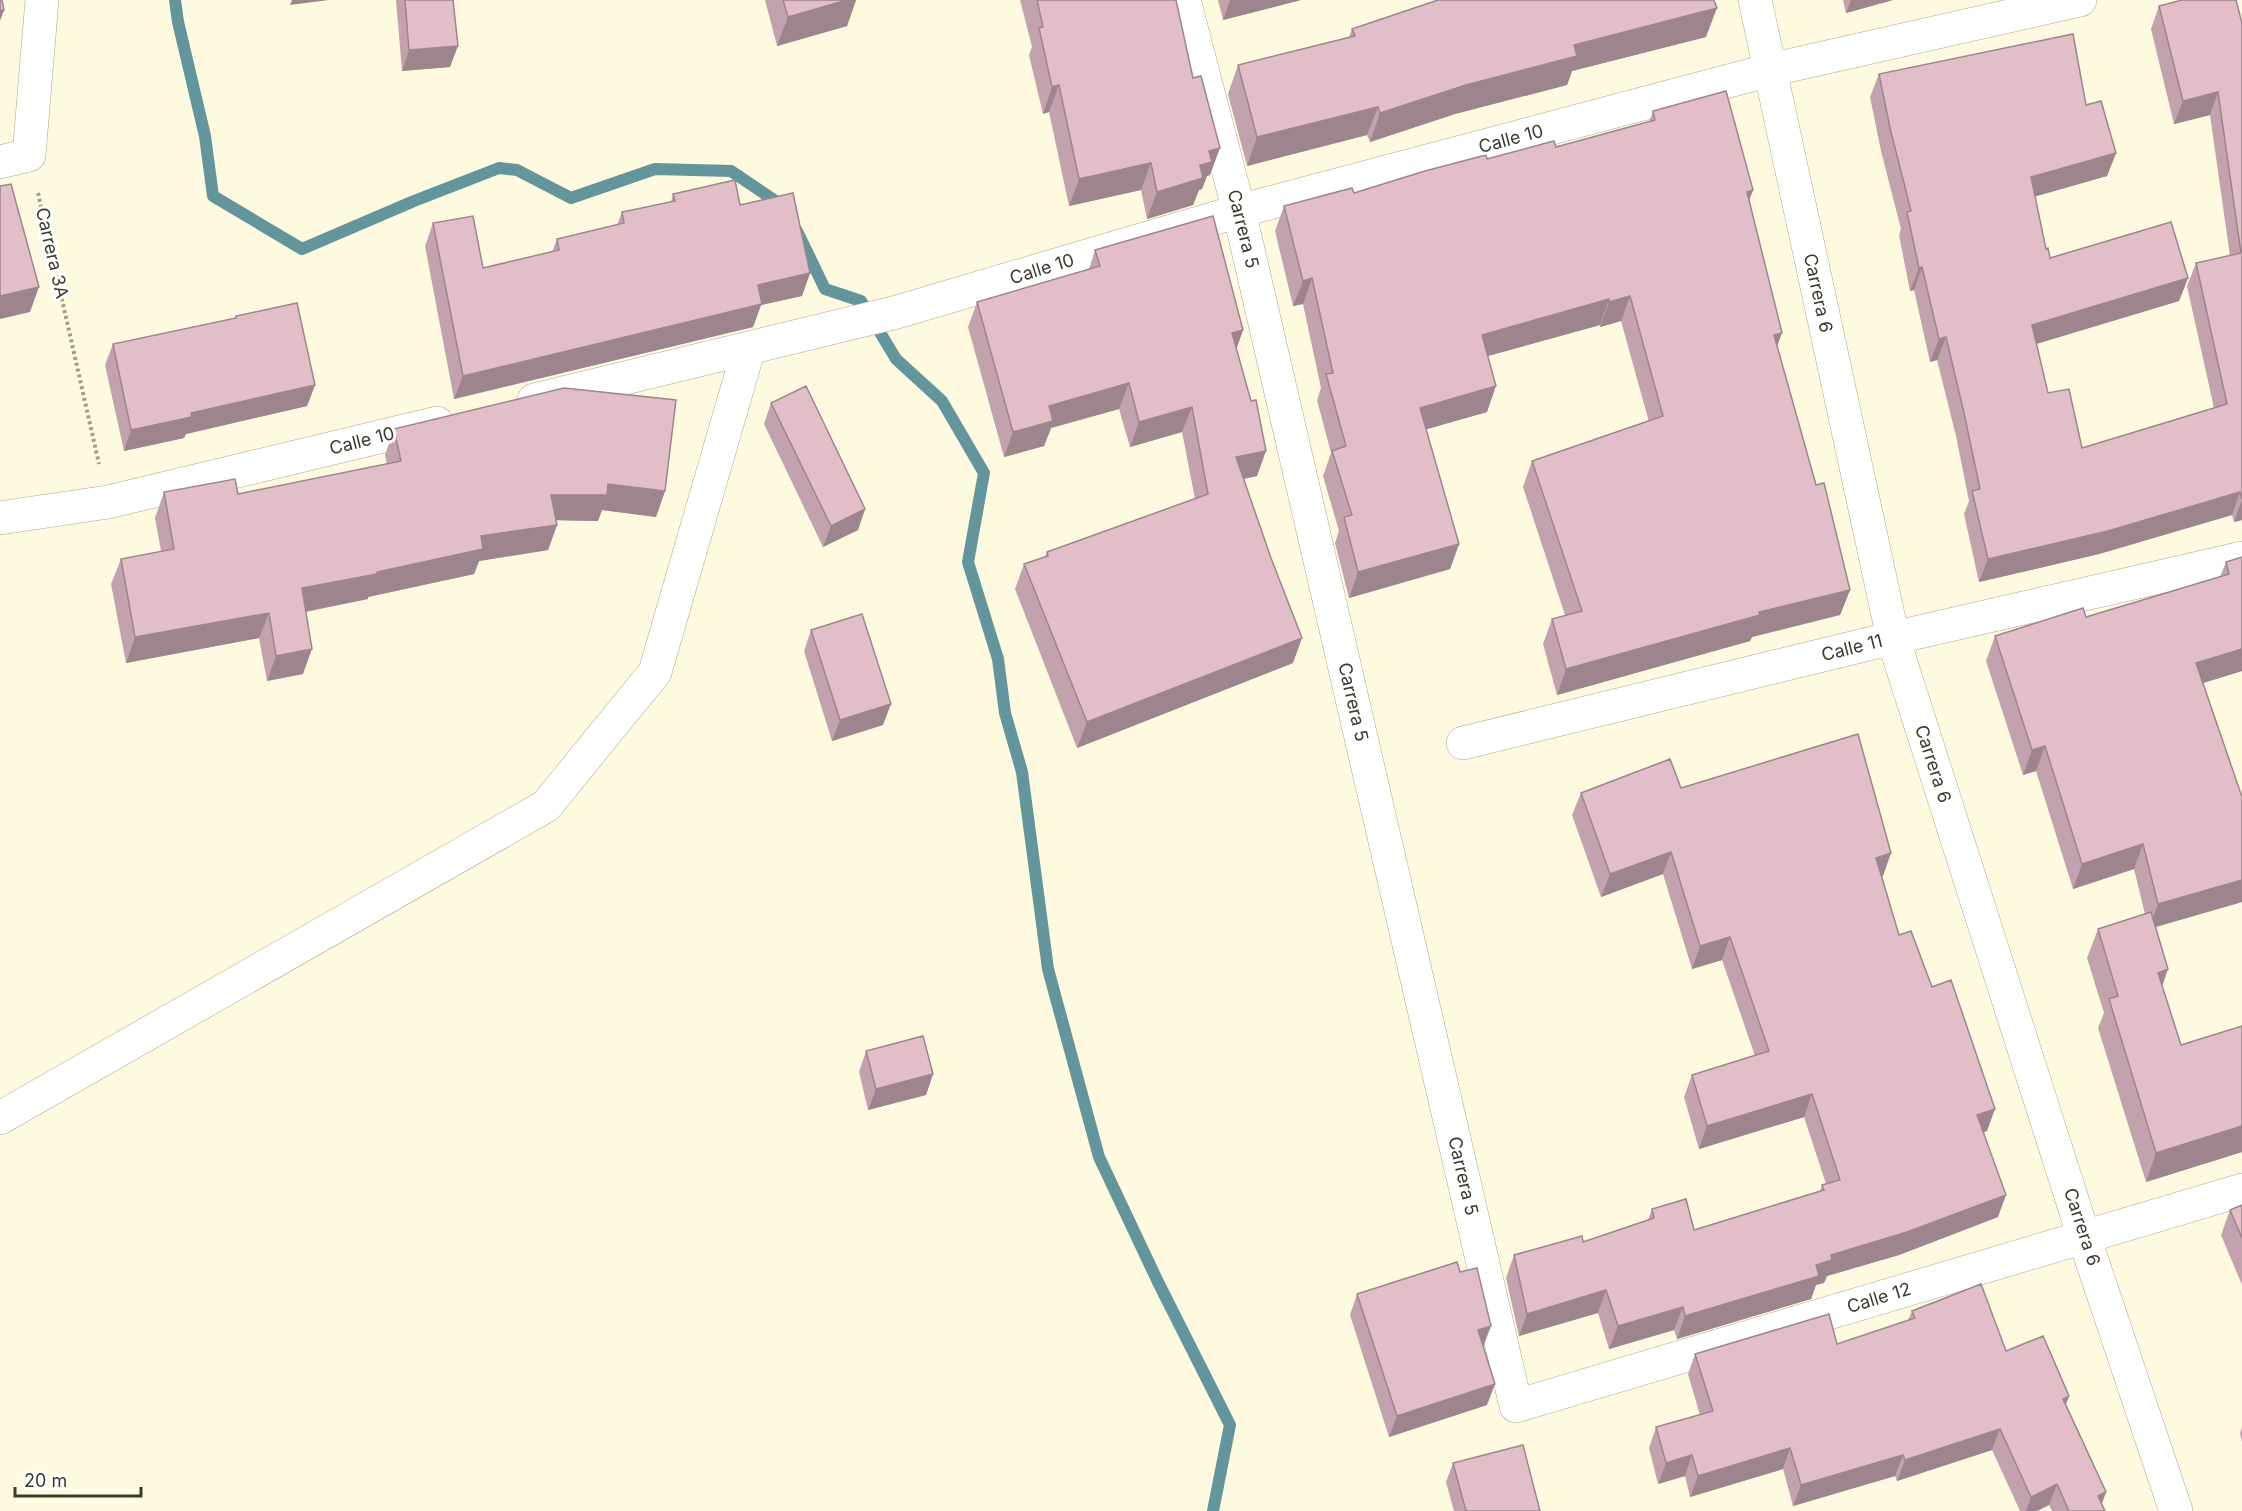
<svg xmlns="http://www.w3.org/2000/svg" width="2242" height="1511" font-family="Inter,sans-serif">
	<rect width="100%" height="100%" fill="#fefae0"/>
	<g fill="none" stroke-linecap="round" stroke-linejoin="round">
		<!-- stream -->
		<path stroke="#63959c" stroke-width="12" d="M175 0 178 22 205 136 213 196 302 249 414 201 499 168 517 170 571 198 655 169 731 171 783 206
			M797 231 825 289 861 301 896 359 942 401 984 473 968 562 998 659 1005 713 1022 772 1048 969 1099 1157 1158 1282 1230 1425 1213 1511"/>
		<!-- street casing -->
		<g stroke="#ada789" stroke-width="34">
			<path id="street" d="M1184 0 1239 211 1516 1406 2242 1190
				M0 162 29 155 42 0
				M534 400 897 312 1239 211 1770 70 2080 0
				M0 518 108 502 437 423
				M1463 743 1893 638 2242 558
				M0 1118 546 806 655 672 749 348"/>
		</g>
		<!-- primary casing -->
		<g stroke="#ada789" stroke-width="34">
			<path id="primary" d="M1755 0 1893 638 2084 1237 2176 1511"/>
		</g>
		<!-- path -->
		<path stroke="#a09d89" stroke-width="4" stroke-dasharray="3 3" stroke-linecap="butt" d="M38 193 99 464"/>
		<!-- street -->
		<use href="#street" stroke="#fff" stroke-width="33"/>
		<!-- primary -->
		<use href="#primary" stroke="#fff" stroke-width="33"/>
	</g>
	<!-- wall -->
	<path fill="#c2a3ad" d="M396 0H453L450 67 402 71Z
		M765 0H856L847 26 777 46Z
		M1020 0H1176L1210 175 1207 176 1202 189 1199 190 1193 205 1147 219 1141 190 1069 206 1049 112 1043 114 1029 55 1032 47Z
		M1218 0H1301L1223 20Z
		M1843 0H1893L1846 13Z
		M2159 6 2242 23V520L2234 522 2232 515 2099 554 1979 582 1964 514 1969 501 1956 436 1937 360 1930 362 1914 290 1910 291 1899 235 1901 229 1881 151 1870 97 1879 74 2086 105 2116 153 2107 176 2035 196 2046 249 2050 258 2188 278 2179 301 2036 344 2048 393 2082 448 2214 408 2187 286 2196 263 2230 256 2210 115 2174 124 2151 29Z
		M1352 29 1706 37 1572 71 1567 85 1455 114 1370 142 1367 135 1247 166 1228 94 1238 65 1349 37Z
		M1653 111 1753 190 1749 200 1777 346 1816 485 1850 590 1840 615 1752 637 1750 641 1557 695 1543 644 1552 619 1565 615 1523 487 1532 461 1649 422 1621 321 1600 327V325L1488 356 1487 412 1426 429 1459 544 1450 569 1349 598 1335 543 1339 531 1323 476 1331 453 1317 400 1321 388 1303 304 1293 306 1275 231 1284 206 1354 193 1487 159 1556 147 1649 122Z
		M673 194 740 205 810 273 802 296 761 305 753 327 454 399 425 246 433 223 483 268 552 252 557 239 617 225 622 212 671 202Z
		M1095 250 1243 330 1236 348 1257 476 1244 479 1293 663 1077 748 1015 589 1024 564 1045 557 1047 552 1195 499 1182 432 1130 447 1119 409 1051 428 1044 446 1004 457 968 327 977 302 1089 269Z
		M236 316 315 385 307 406 186 434 184 438 124 451 105 365 113 344 235 319Z
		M771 403 865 509 858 530 823 547 764 424Z
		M394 429 665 491 656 517 602 510 598 521 556 520 557 525 548 550 479 561 474 574 368 597V599L306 612 303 674 267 681 259 638 126 663 111 584 121 559 161 551 155 518 164 492 238 494 387 464 385 455Z
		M2242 557V671L2203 683 2242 797V902L2155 927 2162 986 2181 1045 2242 1026V1152L2146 1182 2098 1028 2104 1013 2087 958 2098 929 2145 914 2134 869 2073 889 2036 771 2023 775 1986 661 1995 636 2086 617 2220 577 2226 562Z
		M811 630 883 725 832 741 804 651Z
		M1681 788 1883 876H1882L1899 935 1932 987 1987 1131 1984 1132 1998 1217 1899 1255 1827 1276 1824 1283 1816 1285 1811 1299 1677 1339 1674 1330 1609 1349 1598 1313 1519 1336 1506 1278 1514 1255 1583 1242 1648 1220 1652 1209 1694 1230 1820 1191 1822 1185 1826 1184 1804 1117 1699 1149 1684 1097 1692 1075 1755 1056 1722 960 1692 969 1663 874 1601 897 1572 815 1581 793Z
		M866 1051 933 1074 926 1095 868 1110 859 1072Z
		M2242 1205V1285L2221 1235 2230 1210Z
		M1460 1272 1483 1347 1487 1405 1389 1437 1350 1315 1357 1294Z
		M1912 1311 2006 1351 2069 1396 2066 1404 2106 1492 2102 1504 2105 1511H2052L2049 1505 2037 1511H2020L1992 1450 1897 1481 1895 1476 1793 1506 1783 1469 1690 1497 1685 1476 1658 1484 1649 1448 1656 1427 1700 1415 1688 1374 1695 1354 1837 1344 1908 1320Z
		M2242 1427V1443L2240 1433Z
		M1453 1463 1540 1511H1454L1446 1482Z"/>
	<!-- shaded-wall -->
	<path fill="#9e858d" d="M292 0H329L290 5Z
		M847 0H856L847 26 777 46 788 17Z
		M1230 0H1301L1223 20Z
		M1851 0H1893L1846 13Z
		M1717 8 1706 37 1572 71 1567 85 1455 114 1370 142 1380 113 1574 45Z
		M0 10H4L0 21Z
		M458 46 450 67 402 71 409 50Z
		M1059 85 1049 112 1043 114 1052 87Z
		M2218 92 2210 115 2174 124 2183 101Z
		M1378 107 1367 135 1247 166 1257 137Z
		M1220 148 1210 175 1207 176 1202 189 1199 190 1193 205 1147 219 1157 192 1200 165 1209 151Z
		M2116 153 2107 176 2023 200 2031 177Z
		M1151 163 1141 190 1069 206 1079 179Z
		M1753 190 1743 216 1747 192Z
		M1922 267 1914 290 1910 291 1919 268Z
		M810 273 802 296 761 305 753 327 454 399 463 376 758 285Z
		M1312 278 1303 304 1293 306 1303 281Z
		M2188 278 2179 301 2023 348 2032 325Z
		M39 287 30 312 0 319V296Z
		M1630 296 1621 321 1600 327 1609 302Z
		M1609 299 1600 325 1473 360 1482 335Z
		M1243 330 1234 356 1232 333Z
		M1782 333 1773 358 1774 335Z
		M1946 337 1937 360 1930 362 1939 339Z
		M1129 383 1119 409 1051 428 1044 446 1004 457 1013 432 1049 406Z
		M315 385 307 406 186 434 184 438 124 451 131 430 191 413Z
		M1496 386 1487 412 1410 434 1420 408Z
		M1192 407 1182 432 1130 447 1139 422Z
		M1266 451 1257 476 1227 482 1236 457Z
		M608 484 665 491 656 517 602 510 598 521 542 520 551 495Z
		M2240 492 2232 515 2099 554 1979 582 1988 559Z
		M2242 500V520L2234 522Z
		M865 509 858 530 823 547 831 526Z
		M557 525 548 550 479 561 474 574 368 597V599L292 614 302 588 377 572 481 536Z
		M1459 544 1450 569 1349 598 1358 572Z
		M1850 590 1840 615 1752 637 1750 641 1557 695 1566 669 1759 612Z
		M269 613 259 638 126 663 135 637Z
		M1302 638 1293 663 1077 748 1087 722Z
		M312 649 303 674 267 681 276 656Z
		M2242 649V671L2187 688 2196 663Z
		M891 704 883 725 832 741 840 720Z
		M2045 746 2036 771 2023 775 2032 750Z
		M2143 844 2134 869 2073 889 2082 864Z
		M1671 852 1663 874 1601 897 1610 874Z
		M1891 853 1883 876 1868 880 1876 858Z
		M2242 880V902L2149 929 2158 904Z
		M1730 937 1722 960 1692 969 1700 946Z
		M2168 969 2158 999V973Z
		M933 1074 926 1095 868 1110 876 1089Z
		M1812 1094 1804 1117 1699 1149 1707 1126Z
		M1995 1109 1987 1131 1969 1137 1977 1115Z
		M2242 1126V1152L2146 1182 2156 1153Z
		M2006 1195 1998 1217 1899 1255 1827 1276 1824 1283 1816 1285 1811 1299 1677 1339 1685 1316 1816 1265 1831 1255Z
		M1606 1290 1598 1313 1519 1336 1527 1314Z
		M1683 1307 1674 1330 1609 1349 1618 1326Z
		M1491 1326 1483 1347 1478 1330Z
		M1495 1384 1487 1405 1389 1437 1397 1416Z
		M2069 1396 2061 1417 2063 1399Z
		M2000 1429 1992 1450 1897 1481 1905 1460Z
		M1790 1448 1783 1469 1690 1497 1698 1476Z
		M1692 1455 1685 1476 1658 1484 1666 1463Z
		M1903 1455 1895 1476 1793 1506 1801 1485Z
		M2057 1484 2049 1505 2037 1511H2026L2031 1497Z
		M2106 1492 2099 1511 2098 1496Z"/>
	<!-- building -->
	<path fill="#e2bec9" stroke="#9e858d" stroke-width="1.5" d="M0 0H2L4 10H0Z
		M405 0H453L458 46 409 50Z
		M783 0H847L788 17Z
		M1037 0H1176L1193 78 1201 76 1220 148 1209 151 1212 162 1200 165 1203 178 1157 192 1151 163 1079 179 1059 85 1052 87 1039 28 1043 27Z
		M1438 0H1714L1717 8 1574 45 1577 56 1466 85 1380 113 1378 107 1257 137 1238 65 1355 36 1352 29Z
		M2182 0H2236L2242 23V499L2240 492 2108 531 1988 559 1972 491 1980 489 1964 413 1946 337 1939 339 1922 267 1919 268 1907 212 1911 211 1890 128 1879 74 2073 34 2086 105 2101 101 2116 153 2031 177 2046 249 2048 248 2050 258 2171 222 2188 278 2032 325 2048 393 2069 389 2082 448 2227 404 2196 263 2241 253 2218 92 2183 101 2159 6Z
		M1726 91 1753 190 1747 192 1782 333 1774 335 1816 485 1824 483 1850 590 1759 612 1760 615 1566 669 1552 619 1582 611 1532 461 1663 416 1630 296 1609 302V299L1482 335 1496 386 1420 408 1459 544 1358 572 1344 517 1352 515 1332 451 1346 446 1326 374 1333 373 1312 278 1303 281 1284 206 1352 188 1354 193 1425 171 1486 155 1487 159 1554 141 1556 147 1655 120 1653 111Z
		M735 180 740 205 793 193 810 273 758 285 762 304 463 376 433 223 473 216 483 268 559 250 557 239 624 223 622 212 675 201 673 194Z
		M11 184 39 287 0 296V186Z
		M1213 216 1243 330 1232 333 1251 401 1256 400 1266 451 1236 457 1271 558 1302 638 1087 722 1024 564 1048 556 1047 552 1208 494 1192 407 1139 422 1129 383 1049 406 1053 421 1013 432 977 302 1100 266 1095 250Z
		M297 303 315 385 191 413 192 417 131 430 113 344 236 318V316Z
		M806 386 865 509 831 526 771 403Z
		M564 388 676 400 665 491 608 484 607 495H551L557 525 481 536 483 549 377 572V574L302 588 312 649 276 656 269 613 135 637 121 559 174 549 164 492 235 479 238 494 401 461 394 429Z
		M2242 557V649L2196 663 2242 797V880L2158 904 2143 844 2082 864 2045 746 2032 750 1995 636 2083 608 2086 617 2229 574 2226 562Z
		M862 614 891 704 840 720 811 630Z
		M1858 734 1891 853 1876 858 1899 935 1911 931 1932 987 1951 980 1995 1109 1977 1115 2006 1195 1907 1232 1831 1255 1832 1260 1816 1265 1819 1276 1685 1316 1683 1307 1618 1326 1606 1290 1527 1314 1514 1255 1582 1236 1583 1242 1654 1218 1652 1209 1686 1199 1694 1230 1824 1190 1822 1185 1840 1180 1812 1094 1707 1126 1692 1075 1769 1051 1730 937 1700 946 1671 852 1610 874 1581 793 1670 759 1681 788Z
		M2151 912 2168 969 2158 973 2181 1045 2242 1026V1126L2156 1153 2109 999 2118 996 2098 929Z
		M923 1036 933 1074 876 1089 866 1051Z
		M2242 1205V1238L2230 1210Z
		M1457 1262 1460 1272 1477 1268 1491 1326 1478 1330 1495 1384 1397 1416 1357 1294Z
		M1981 1284 2006 1351 2043 1336 2069 1396 2063 1399 2106 1492 2098 1496 2105 1511H2069L2057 1484 2031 1497 2000 1429 1905 1460 1903 1455 1801 1485 1790 1448 1698 1476 1692 1455 1666 1463 1656 1427 1713 1411 1695 1354 1829 1314 1837 1344 1915 1318 1912 1311Z
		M1523 1445 1540 1511H1466L1453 1463Z"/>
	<g text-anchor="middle" stroke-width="6" stroke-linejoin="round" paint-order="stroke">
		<!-- street labels -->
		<g font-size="18" fill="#3c3a2d" stroke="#fff">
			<text transform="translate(1511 139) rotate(-15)" y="6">Calle 10</text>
			<text transform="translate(1243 229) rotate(76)" y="6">Carrera 5</text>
			<text transform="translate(52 253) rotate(77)" y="6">Carrera 3A</text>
			<text transform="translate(1042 269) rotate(-17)" y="6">Calle 10</text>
			<text transform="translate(1818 293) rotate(78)" y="6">Carrera 6</text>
			<text transform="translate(362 441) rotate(-14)" y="6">Calle 10</text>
			<text transform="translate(1852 648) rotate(-14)" y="6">Calle 11</text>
			<text transform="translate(1353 702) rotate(77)" y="6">Carrera 5</text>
			<text transform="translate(1933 764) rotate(72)" y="6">Carrera 6</text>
			<text transform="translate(1463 1176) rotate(77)" y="6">Carrera 5</text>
			<text transform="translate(2082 1227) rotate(72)" y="6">Carrera 6</text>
			<text transform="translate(1879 1298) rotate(-17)" y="6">Calle 12</text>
		</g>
	</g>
	<!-- scale -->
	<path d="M15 1487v9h126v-9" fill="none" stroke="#3c3a2d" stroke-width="3"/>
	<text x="24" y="1487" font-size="18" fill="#3c3a2d" stroke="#ffffff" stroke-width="4.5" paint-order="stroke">20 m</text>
</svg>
